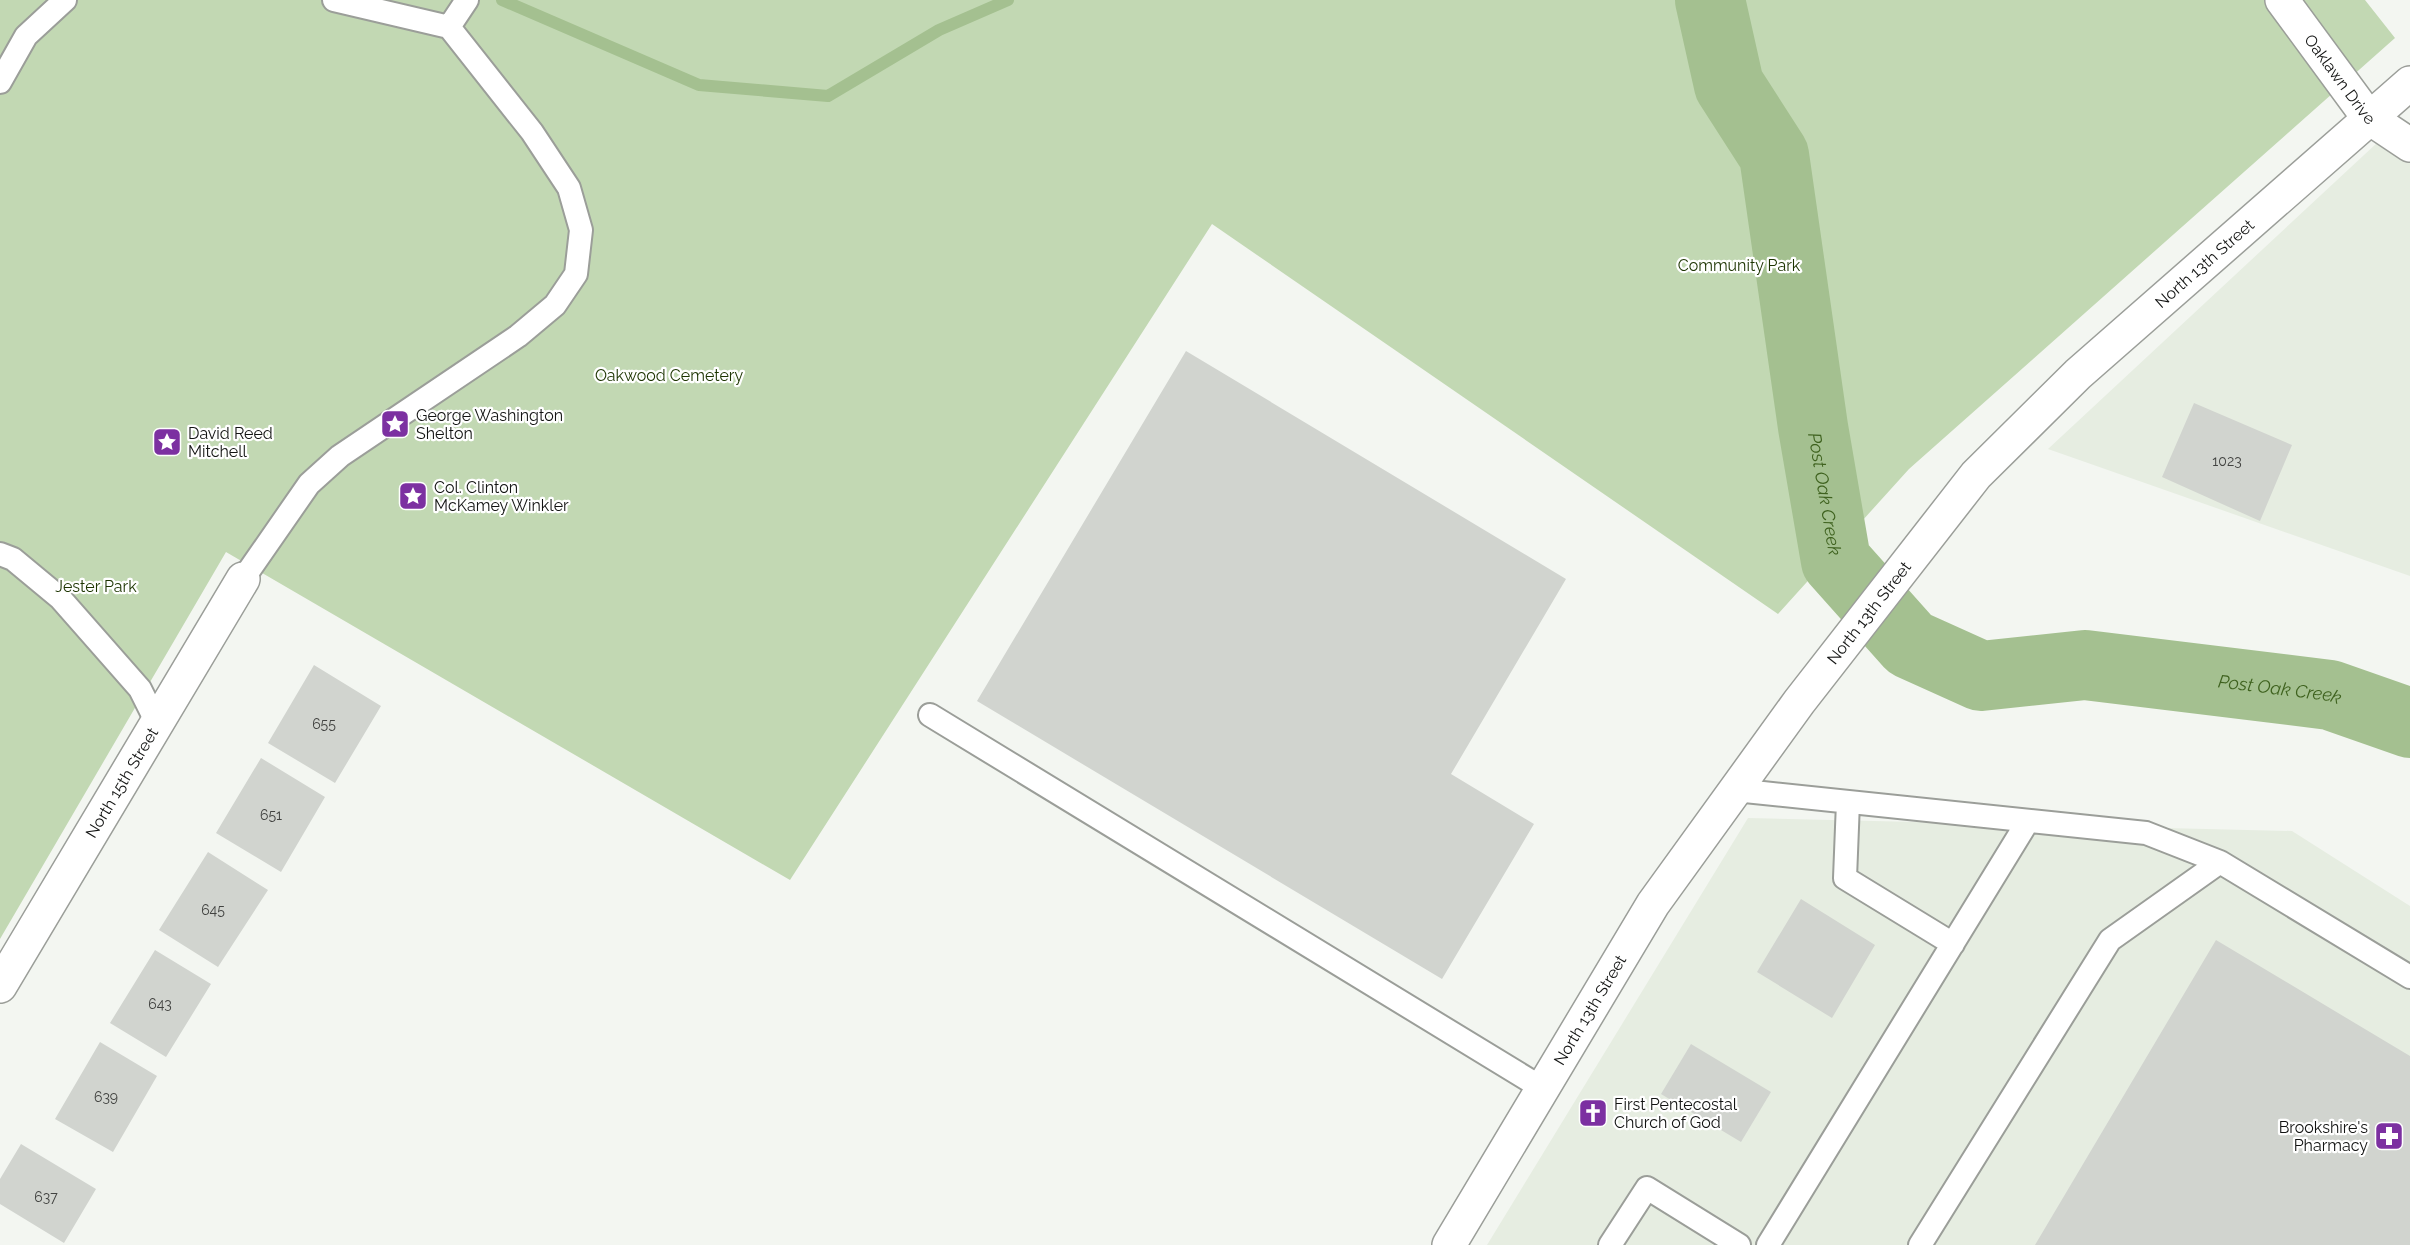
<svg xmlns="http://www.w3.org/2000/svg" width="2410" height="1245" font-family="Raleway,sans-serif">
	<rect width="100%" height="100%" fill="#f3f6f1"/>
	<!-- built -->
	<path fill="#e6ede1" d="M2378 142 2410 161V576L2048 449Z
		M1748 818 2292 831 2410 906V1245H1487Z"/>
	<!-- green -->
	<path fill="#c2d8b3" d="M0 0H2365L2395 38 1909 469 1778 614 1212 224 790 880 226 552 0 939Z"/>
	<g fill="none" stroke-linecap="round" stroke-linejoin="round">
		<!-- stream -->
		<path stroke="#a4c090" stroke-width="12" d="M502 0 699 85 828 96 939 30 1008 0"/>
		<!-- river -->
		<path stroke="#a4c090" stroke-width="70" id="s1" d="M1710 0 1729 85 1774 155 1813 427 1836 561 1910 644 1981 676 2085 665 2330 695 2410 723"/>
	</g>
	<!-- building -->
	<path fill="#d1d4cf" d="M1186 351 1566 579 1451 774 1534 824 1442 979 977 701Z
		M2194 403 2292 445 2260 521 2162 477Z
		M314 665 381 706 335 783 268 743Z
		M261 758 325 797 281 872 216 833Z
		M208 852 268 890 218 967 159 930Z
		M1801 899 1875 945 1832 1018 1757 972Z
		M2216 940 2410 1056V1245H2035Z
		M155 950 211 984 166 1057 110 1023Z
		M100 1042 157 1076 113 1152 55 1119Z
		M1691 1044 1771 1092 1741 1142 1661 1094Z
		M21 1144 96 1189 64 1243 0 1204V1179Z"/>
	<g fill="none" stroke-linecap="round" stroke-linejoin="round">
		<!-- service casing -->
		<g stroke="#9b9e99" stroke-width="26">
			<path id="service" d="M449 27 467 0
				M0 82 26 36 65 0
				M0 554 13 559 60 598 140 689 157 723
				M243 579 309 484 340 456 518 336 555 305 576 274 581 230 569 188 532 132 449 27 334 0
				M930 715 1542 1088
				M1735 790 2146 833 2220 862 2410 977
				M1848 802 1845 878 1953 944
				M1610 1245 1647 1188 1739 1245
				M1768 1245 2028 821
				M1920 1245 2110 940 2220 862"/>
		</g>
		<!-- minor casing -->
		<g stroke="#9b9e99" stroke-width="36">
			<g id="minor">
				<path id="s2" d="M0 986 243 579"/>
			</g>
		</g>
		<!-- tertiary casing -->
		<g stroke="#9b9e99" stroke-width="36">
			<g id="tertiary">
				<path id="s3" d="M2282 0 2368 117 2410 145"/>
				<path id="s4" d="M1449 1245 1653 904 1799 702 1976 475 2078 374 2410 83"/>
			</g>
		</g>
		<!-- service -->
		<use href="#service" stroke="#fff" stroke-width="22"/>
		<!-- minor -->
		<use href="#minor" stroke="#fff" stroke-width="33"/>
		<!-- tertiary -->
		<use href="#tertiary" stroke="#fff" stroke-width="33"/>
	</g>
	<!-- icons -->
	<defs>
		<g id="sight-square" transform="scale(1.5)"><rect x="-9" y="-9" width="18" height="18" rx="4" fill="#7c30a1" stroke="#fff"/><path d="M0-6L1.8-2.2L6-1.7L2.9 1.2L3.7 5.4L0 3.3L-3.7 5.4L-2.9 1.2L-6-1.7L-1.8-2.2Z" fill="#fff"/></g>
		<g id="church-square" transform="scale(1.5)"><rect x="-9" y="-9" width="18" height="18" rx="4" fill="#7c30a1" stroke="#fff"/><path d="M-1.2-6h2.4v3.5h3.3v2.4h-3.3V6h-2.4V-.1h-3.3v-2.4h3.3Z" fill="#fff"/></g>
		<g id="pharmacy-square" transform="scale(1.5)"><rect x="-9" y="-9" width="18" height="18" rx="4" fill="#7c30a1" stroke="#fff"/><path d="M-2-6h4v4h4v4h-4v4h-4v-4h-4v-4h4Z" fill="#fff"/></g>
	</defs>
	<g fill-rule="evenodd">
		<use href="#sight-square" x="395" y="424"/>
		<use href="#sight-square" x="167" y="442"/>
		<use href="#sight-square" x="413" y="496"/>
		<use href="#church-square" x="1593" y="1113"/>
		<use href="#pharmacy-square" x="2389" y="1136"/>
	</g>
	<g text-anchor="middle" stroke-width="4.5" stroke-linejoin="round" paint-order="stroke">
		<!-- number labels -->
		<g font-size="14" fill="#424341">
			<text x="2227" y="466">1023</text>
			<text x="324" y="729">655</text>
			<text x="271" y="820">651</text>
			<text x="213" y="915">645</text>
			<text x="160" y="1009">643</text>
			<text x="106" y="1102">639</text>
			<text x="46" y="1202">637</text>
		</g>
		<!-- street labels -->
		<g font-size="16" fill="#121312" stroke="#fff">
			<text dy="6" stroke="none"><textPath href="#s3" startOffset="98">Oaklawn Drive</textPath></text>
			<text dy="6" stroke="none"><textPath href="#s4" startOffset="1246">North 13th Street</textPath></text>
			<text dy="6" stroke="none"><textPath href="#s4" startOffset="760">North 13th Street</textPath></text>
			<text dy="6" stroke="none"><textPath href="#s2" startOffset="237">North 15th Street</textPath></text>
			<text dy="6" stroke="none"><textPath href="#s4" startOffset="274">North 13th Street</textPath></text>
		</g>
		<!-- park labels -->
		<g font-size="16" fill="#1c3400" stroke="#fff">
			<text x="1739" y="271">Community Park</text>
			<text x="669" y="381">Oakwood Cemetery</text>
			<text x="96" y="592">Jester Park</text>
		</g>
		<!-- poi labels -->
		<g font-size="16" fill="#121312" stroke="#fff" text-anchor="start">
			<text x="416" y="421">George Washington<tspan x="416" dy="18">Shelton</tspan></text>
			<text x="188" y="439">David Reed<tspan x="188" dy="18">Mitchell</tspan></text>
			<text x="434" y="493">Col. Clinton<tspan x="434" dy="18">McKamey Winkler</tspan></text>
			<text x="1614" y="1110">First Pentecostal<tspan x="1614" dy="18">Church of God</tspan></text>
			<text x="2368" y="1133" text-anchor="end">Brookshire's<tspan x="2368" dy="18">Pharmacy</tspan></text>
		</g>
		<!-- water labels -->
		<g font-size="18" font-style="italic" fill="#3f621f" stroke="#fff">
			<text dy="6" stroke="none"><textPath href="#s1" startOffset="513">Post Oak Creek</textPath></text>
			<text dy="6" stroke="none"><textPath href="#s1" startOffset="1071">Post Oak Creek</textPath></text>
		</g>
	</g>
</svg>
